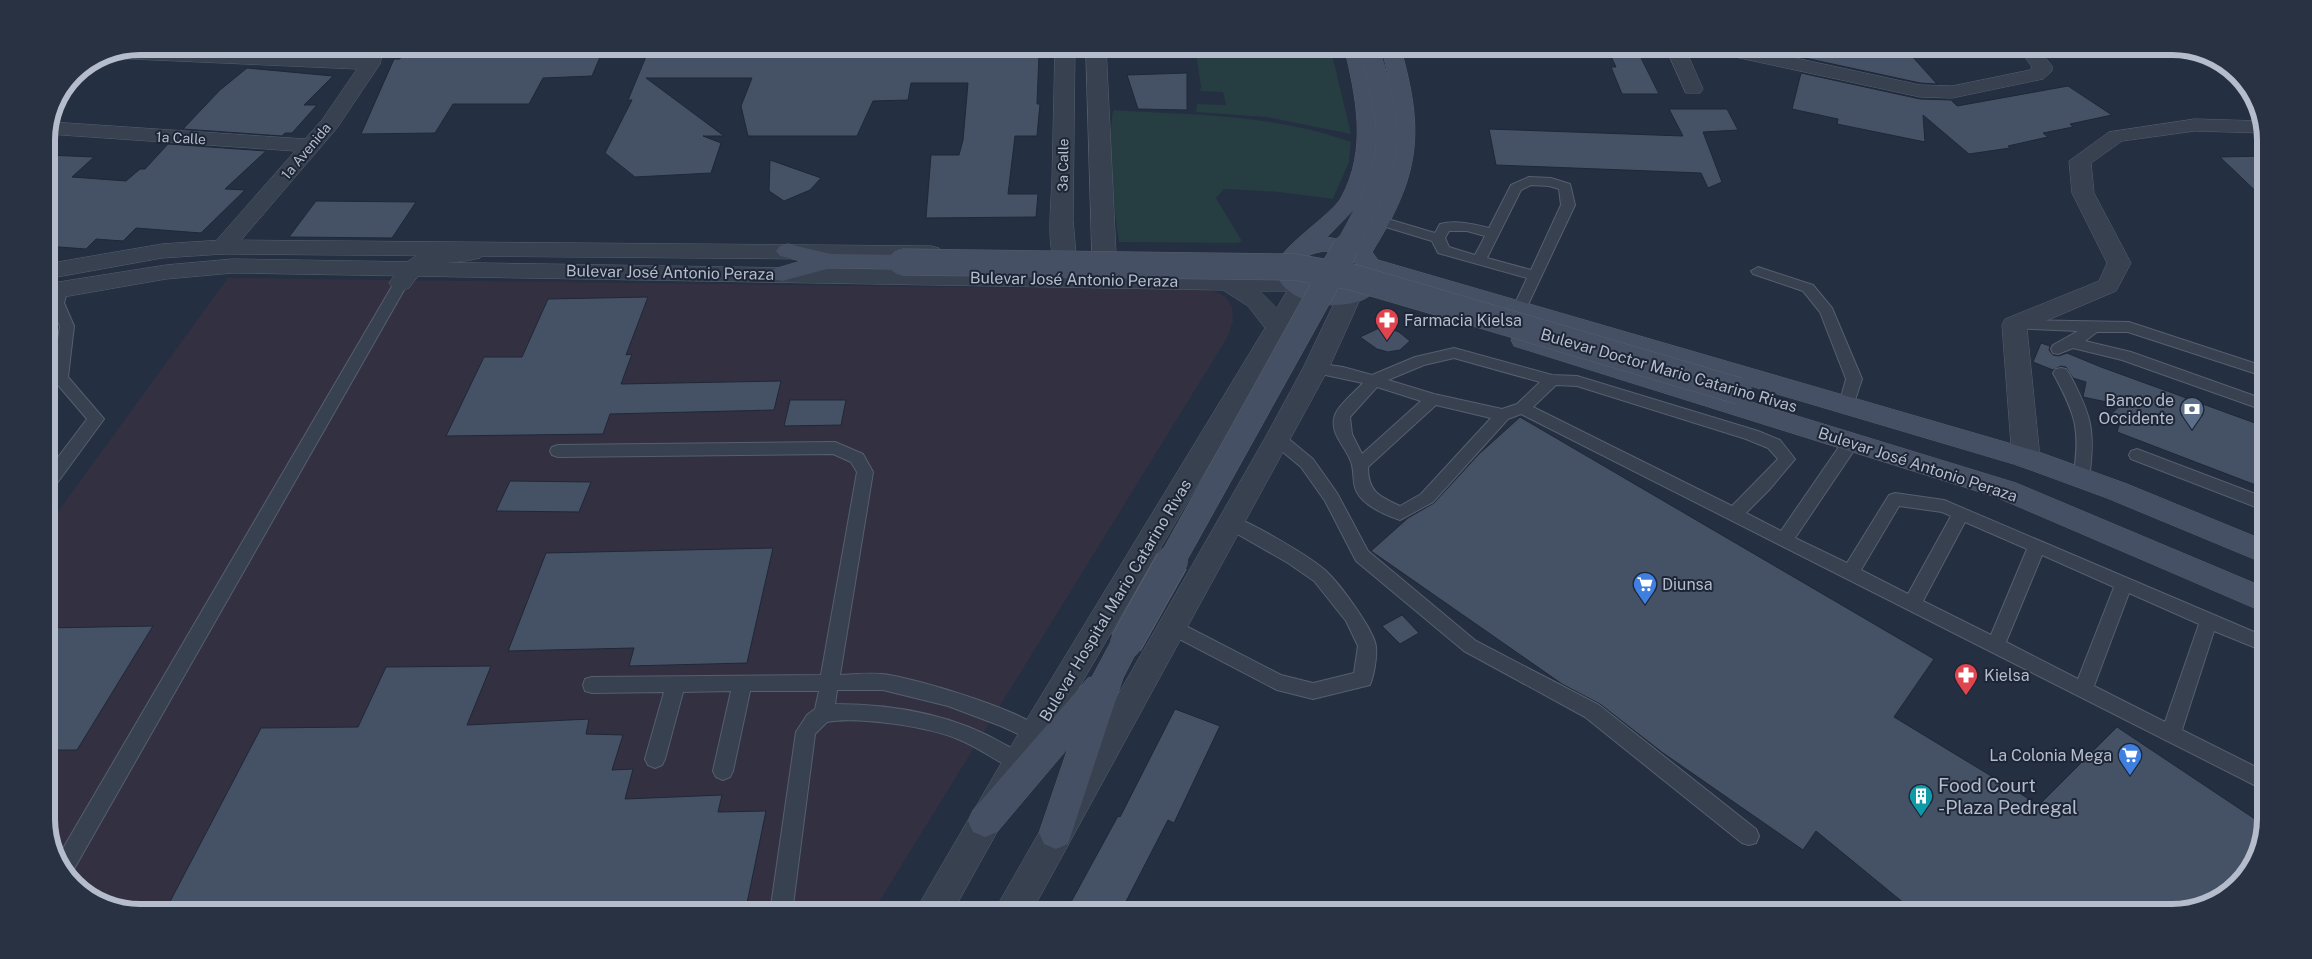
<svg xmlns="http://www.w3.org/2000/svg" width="2312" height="959" font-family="'Public Sans',sans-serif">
	<rect width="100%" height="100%" fill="#242f41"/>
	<!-- medical -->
	<path fill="#333141" d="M228 278 1211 290 1225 296 1232 307 1233 321 1227 338 872 913H140L104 906 65 876 46 826V528Z"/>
	<!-- green -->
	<path fill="#263d42" d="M1195 46H1330L1351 134 1266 117 1196 112 1197 104 1226 105 1223 92 1200 91 1201 87Z
		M1113 110C1192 115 1275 114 1351 142L1349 162 1333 199 1279 192 1224 189 1216 198 1242 241 1238 243 1119 242C1113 199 1107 153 1113 110Z"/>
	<!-- building -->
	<path fill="#455165" stroke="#1f2838" d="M402 46H524L520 52 603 50 592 76 543 78 529 104H453L435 133 361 134 394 59H400Z
		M693 46 692 49 918 46 917 50H982V46H1032V55L1039 54 1037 104H1040L1037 136H1015L1008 194H1038L1036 217 926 218 931 155H959L963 140 968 83H911L908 100 873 101 857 136H748L741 106 752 78H646L724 136H703L721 143 711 173 635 177 605 153 632 100H628L650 47Z
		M1606 46H1635L1659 94H1622L1611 67H1616Z
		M1808 46H1834L1838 52 1910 54 1937 84 1920 83 1805 58Z
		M247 68 333 76 304 105H317L292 133H285L282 136 183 129 220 90Z
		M1187 73V110L1138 109 1127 75Z
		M1801 73 1920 99 1951 100 1957 106 2068 86 2112 115 2070 124 2073 127 2043 133 2048 137 2008 146 2010 148 1969 154 1923 115 1925 142 1837 124 1838 119 1792 109Z
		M1669 109H1727L1738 130 1703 132 1722 182 1708 188 1701 173 1496 165 1489 129 1683 136Z
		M168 144 266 151 225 189 245 190 201 233 136 228 123 241 96 239 86 249 46 246V155L94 157 72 177 126 181 140 169H145Z
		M2266 156V201L2220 157Z
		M770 160 821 178 810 190 784 201 769 191Z
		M316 201 416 202 392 238 289 237Z
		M648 297 626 355 632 354 621 384 781 381 774 410 610 414 603 434 446 436 484 357H522L548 299Z
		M1388 328 1399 332 1410 341 1400 350 1388 352 1377 349 1360 337 1377 329Z
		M2041 343 2050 346 2049 350 2053 355 2059 356 2067 353 2101 367 2266 427V489L2117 432 2121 419 2110 415 2121 405 2083 397 2086 382 2073 378 2066 367 2061 366 2053 370 2033 362Z
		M790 400H846L841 425 784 426Z
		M1520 417 1934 659 1894 717 2039 805 2117 727 2264 825 2259 855 2224 897 2172 913H1916L1816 831 1803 850 1663 753 1600 704 1562 684 1371 551 1408 518 1434 503 1479 454Z
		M510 481 591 482 579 512 496 511Z
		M773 548 747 663 629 666 634 648 508 651 546 553Z
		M1402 615 1419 633 1400 644 1382 626Z
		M153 626 77 750H46V628Z
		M491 666 467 725 589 719 586 734 623 735 612 770 633 769 625 799 722 795 718 812 766 811 745 913H164L261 728 358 727 386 667Z
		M1175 709 1220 726 1174 823 1168 820 1120 913H1065L1118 816 1120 817Z"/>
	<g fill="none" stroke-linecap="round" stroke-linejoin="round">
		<!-- service casing -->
		<g stroke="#565f6e" stroke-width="2">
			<path id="service" d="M1529 177 1551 178 1570 184 1575 205 1525 311H1515L1513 308 1527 278 1438 253 1432 241 1376 224 1374 221 1381 217 1435 233 1440 224C1456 220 1473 224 1489 228L1511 185ZM1531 185 1549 186 1559 189 1561 205 1531 270 1487 258 1521 190ZM1449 231H1467L1485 236 1475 255 1449 247 1445 238Z
				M1758 267 1813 285 1832 308 1862 379 1852 409H1842L1839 405 1846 379 1820 312 1803 291 1753 274 1751 271Z
				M401 279 408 283 70 876 67 877 58 857 394 283Z
				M61 284 68 289 64 303 74 326 68 377 104 419 52 490 46 492V473L87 419 52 378 60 326 50 303 54 289Z
				M2014 320 2129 322 2266 367V377L2128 332H2097L2085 341 2131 352 2266 400V411L2122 360 2073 348 2058 354 2053 353 2051 349 2053 345 2078 331 2009 328 2007 325Z
				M1454 348 1552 375 1577 376 1758 431 1780 440 1795 459 1769 490 1746 513 1781 531 1845 438H1857L1859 442 1857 446 1795 538 1847 563 1889 495 1895 493 1944 500 2266 637V652L2214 631 2182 730 2266 772V791L1521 414 1508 419 1433 502 1400 520C1388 516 1372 509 1363 500 1351 488 1355 479 1352 465 1348 448 1328 434 1335 415 1339 404 1355 392 1363 383L1316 373 1311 372 1309 368 1311 364 1316 363 1343 367 1372 375 1415 357ZM1454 358 1540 382 1517 404 1502 409 1434 394 1388 380 1424 365ZM1556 385 1577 386 1746 439 1768 448 1778 459 1732 506 1533 407ZM1377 387 1421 401 1362 454 1352 434 1350 417ZM1436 405 1491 418 1421 494 1400 506C1379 496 1368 492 1368 467ZM1899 506 1942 512 1951 516 1908 594 1861 570ZM1965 522 2027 549 1991 635 1923 601ZM2042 555 2114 587 2078 679 2006 642ZM2129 593 2199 624 2165 722 2094 686Z
				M2061 368 2066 369 2069 373C2091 415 2096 430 2089 478L2087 482 2081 484 2075 482 2073 478C2081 430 2076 415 2053 373L2056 369Z
				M1278 433 1284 435 1313 459 1337 493 1368 551 1476 641 1599 705 1756 829 1759 836 1756 843 1749 845 1742 843 1585 717 1464 651 1356 561 1325 501 1301 467 1272 443 1270 439 1272 435Z
				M835 442 863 454 873 472 840 675C854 674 868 673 882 674 908 676 1035 713 1045 734L1042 740 1035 742 1001 726 948 706 883 690H837L835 704C893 704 954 715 1004 744 1013 749 1023 753 1028 762L1025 768 1018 771C998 763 980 748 960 740 931 727 857 716 827 722L815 734 792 913H770L796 732 807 715 815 709 819 691H750L733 771 730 777 723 780 716 777 713 771 731 691 683 692 665 759 662 765 655 768 648 765 645 759 664 692 592 693 585 691 583 685 585 679 592 677 821 675 857 472 851 462 833 454 558 457 552 455 550 451 552 447 558 445Z
				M2137 449 2266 498V511L2131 459 2129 455 2131 451Z
				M1231 516C1251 522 1311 557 1326 571 1339 583 1375 631 1376 647 1377 658 1374 675 1370 685L1313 699 1277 690 1166 632 1163 627 1166 622 1172 620 1178 622 1281 675 1313 683 1354 673 1358 646 1346 621 1314 581 1288 563 1225 527 1223 522 1225 517Z"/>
		</g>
		<!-- minor casing -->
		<g stroke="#565f6e" stroke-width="1">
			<path id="minor" d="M1055 46H1075L1073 220 1076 254 1080 264 1092 279 1088 284C1070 289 1056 271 1052 254 1048 231 1051 204 1052 181 1053 136 1054 91 1055 46Z
				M1086 46H1106L1116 254 1112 259 1104 261 1096 259 1092 254Z
				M1665 46H1684L1703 89 1700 93H1686Z
				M1703 46H1740L1920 85 1952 86 2030 70 2032 67 2017 46H2036L2052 66V71L2043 79 1952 98 1920 97 1712 52 1705 50Z
				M134 47 362 58 366 47H380L383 51 380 64 337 128 231 252 223 254 215 252 212 247 215 242 295 151 47 134 52 122 305 139 322 120 357 69 110 58 102 55Z
				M2195 119 2261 121 2265 133 2195 131 2122 141 2091 163 2094 193 2131 263 2116 291 2027 329 2040 458 2036 465 2026 468 2016 465 2012 458 2002 325 2005 319 2099 281 2107 263 2072 193 2069 161 2109 132Z
				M472 246 480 248 484 253 480 258C447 267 432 254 409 288L401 291 393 288 389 283C411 249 434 247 472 246Z"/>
		</g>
		<!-- tertiary casing -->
		<g stroke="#565f6e" stroke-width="1">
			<path id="tertiary" d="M223 240 931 246 939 248 943 253 939 258 931 260 223 254 162 258 46 279V264L162 244Z
				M233 259 1294 276 1302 279 1312 289 1046 744 952 913H914L1024 724 1265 328 1248 306 1223 290 233 273 166 279 46 300V284L166 265ZM1260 291H1287L1277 308Z
				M1350 287 1358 290 1362 295 1329 368 1031 913H993L1265 438 1303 368 1338 295 1342 290Z"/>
		</g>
		<!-- secondary casing -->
		<g stroke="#565f6e" stroke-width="1">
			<path id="secondary" d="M1344 46H1363L1376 98 1379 129 1375 166 1361 202 1327 237 1355 243C1400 172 1402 127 1381 46H1400C1425 133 1420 175 1372 252L1378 260 2036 451 2127 484 2266 541V564L2107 498 2017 465 1382 277C1374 320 1280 310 1276 270 1273 251 1330 217 1341 198 1368 149 1356 97 1344 46ZM1325 251C1409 269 1315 318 1299 269 1302 256 1312 253 1325 251Z
				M788 244 831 254 902 255 910 257 914 262 910 267 902 269 831 268 782 281 774 279 770 274 774 269 801 261 780 256 776 251 780 246Z
				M1523 332 2016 483 2266 588V613L1996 497 1514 346 1511 340 1514 334Z
				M1126 630 1137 634 1141 643 1123 678 1068 844 1056 849 1044 844 1039 833 1068 748 997 832 985 837 973 832 968 821 973 810 1088 678 1092 677 1115 634Z"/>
		</g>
		<!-- service -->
		<use href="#service" fill="#384150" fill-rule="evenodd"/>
		<!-- minor -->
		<use href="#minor" fill="#384150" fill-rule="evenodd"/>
		<!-- tertiary -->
		<use href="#tertiary" fill="#384150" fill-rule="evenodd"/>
		<!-- secondary -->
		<use href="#secondary" fill="#465064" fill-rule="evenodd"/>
		<!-- secondary-bridge-far2 casing -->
		<g stroke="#565f6e" stroke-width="21" stroke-linecap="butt">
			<path id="secondary-bridge-far2" d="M1345 248C1394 161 1397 142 1368 46"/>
		</g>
		<!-- secondary-bridge-far1 casing -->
		<g stroke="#565f6e" stroke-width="27" stroke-linecap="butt">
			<path id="secondary-bridge-far1" d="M902 262 1295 267 1352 277 1739 391
				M1171 562 1346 247"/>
		</g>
		<!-- secondary-bridge casing -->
		<g stroke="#565f6e" stroke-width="34" stroke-linecap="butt">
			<path id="secondary-bridge" d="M1126 643 1172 561"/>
		</g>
		<!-- secondary-bridge-far2 -->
		<use href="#secondary-bridge-far2" stroke="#465064" stroke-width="21"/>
		<!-- secondary-bridge-far1 -->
		<use href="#secondary-bridge-far1" stroke="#465064" stroke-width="26"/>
		<!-- secondary-bridge -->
		<use href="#secondary-bridge" stroke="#465064" stroke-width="32"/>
	</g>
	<!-- icons -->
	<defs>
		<g id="pharmacy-pin" transform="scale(1.25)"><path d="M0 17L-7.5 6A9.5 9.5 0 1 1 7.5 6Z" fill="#e0444e" stroke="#1d2636"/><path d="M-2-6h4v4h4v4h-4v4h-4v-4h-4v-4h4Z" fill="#fff"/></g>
		<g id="bank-pin" transform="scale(1.25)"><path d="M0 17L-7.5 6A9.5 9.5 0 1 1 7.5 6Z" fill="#5c6f8a" stroke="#1d2636"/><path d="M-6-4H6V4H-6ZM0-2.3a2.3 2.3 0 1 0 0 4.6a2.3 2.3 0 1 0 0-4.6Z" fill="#fff"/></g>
		<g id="supermarket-pin" transform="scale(1.25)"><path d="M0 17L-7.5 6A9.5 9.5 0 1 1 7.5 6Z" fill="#3f7fe0" stroke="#1d2636"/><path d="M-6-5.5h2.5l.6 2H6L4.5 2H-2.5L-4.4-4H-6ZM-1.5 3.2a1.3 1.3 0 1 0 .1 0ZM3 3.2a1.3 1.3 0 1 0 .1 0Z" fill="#fff"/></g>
		<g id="building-pin" transform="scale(1.25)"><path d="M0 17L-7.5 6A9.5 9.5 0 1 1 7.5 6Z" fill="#0f9aa8" stroke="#1d2636"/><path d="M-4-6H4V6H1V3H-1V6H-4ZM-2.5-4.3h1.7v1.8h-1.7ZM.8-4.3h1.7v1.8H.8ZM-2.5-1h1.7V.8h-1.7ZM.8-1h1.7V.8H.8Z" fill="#fff"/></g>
	</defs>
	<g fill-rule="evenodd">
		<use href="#pharmacy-pin" x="1387" y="320"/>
		<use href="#bank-pin" x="2192" y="409"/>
		<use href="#supermarket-pin" x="1645" y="584"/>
		<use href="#pharmacy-pin" x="1966" y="675"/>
		<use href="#supermarket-pin" x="2130" y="755"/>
		<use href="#building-pin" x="1921" y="796"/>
	</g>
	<g text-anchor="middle" stroke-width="4" stroke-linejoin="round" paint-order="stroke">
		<!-- far-street labels -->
		<g font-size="14" fill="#b5bccb" stroke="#1d2636">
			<text transform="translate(181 138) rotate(3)" y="5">1a Calle</text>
			<text transform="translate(306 151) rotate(-50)" y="5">1a Avenida</text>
			<text transform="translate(1063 165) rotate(-89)" y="5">3a Calle</text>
		</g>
		<!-- street labels -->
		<g font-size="16" fill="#b5bccb" stroke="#1d2636">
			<text transform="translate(670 272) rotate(1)" y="6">Bulevar José Antonio Peraza</text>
			<text transform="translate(1074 279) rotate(1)" y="6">Bulevar José Antonio Peraza</text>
			<text transform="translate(1669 370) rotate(16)" y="6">Bulevar Doctor Mario Catarino Rivas</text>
			<text transform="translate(1918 464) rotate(18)" y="6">Bulevar José Antonio Peraza</text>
			<text transform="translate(1115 600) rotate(-59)" y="6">Bulevar Hospital Mario Catarino Rivas</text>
		</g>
		<!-- poi labels -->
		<g font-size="16" fill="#b5bccb" stroke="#1d2636" text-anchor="start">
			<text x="1404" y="326">Farmacia Kielsa</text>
			<text x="2174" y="406" text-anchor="end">Banco de<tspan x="2174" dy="18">Occidente</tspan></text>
			<text x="1662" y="590">Diunsa</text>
			<text x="1984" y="681">Kielsa</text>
			<text x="2112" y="761" text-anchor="end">La Colonia Mega</text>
		</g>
		<!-- near-poi labels -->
		<g font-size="19" fill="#b5bccb" stroke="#1d2636" text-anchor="start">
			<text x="1938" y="792">Food Court<tspan x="1938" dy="22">-Plaza Pedregal</tspan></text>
		</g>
	</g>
	<!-- crop -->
	<path d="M0 0H2312V959H0ZM140 55H2172A85 85 0 0 1 2257 140V819A85 85 0 0 1 2172 904H140A85 85 0 0 1 55 819V140A85 85 0 0 1 140 55Z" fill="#293242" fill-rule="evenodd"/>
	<path fill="none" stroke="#b5bccb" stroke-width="6" d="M140 55H2172A85 85 0 0 1 2257 140V819A85 85 0 0 1 2172 904H140A85 85 0 0 1 55 819V140A85 85 0 0 1 140 55Z"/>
</svg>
